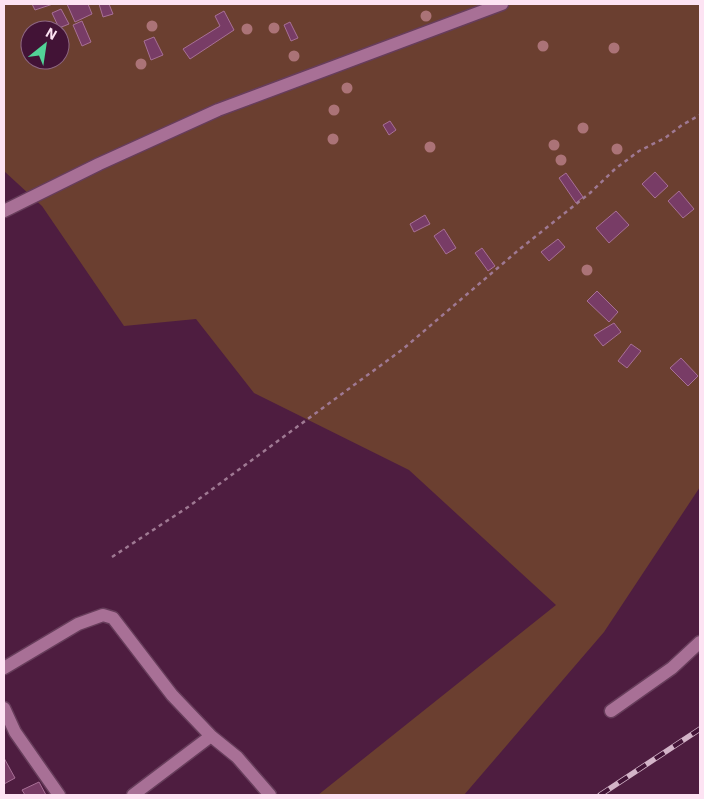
<svg xmlns="http://www.w3.org/2000/svg" width="704" height="799" font-family="'IBM Plex Sans',sans-serif">
	<rect width="100%" height="100%" fill="#4e1d40"/>
	<!-- green -->
	<path fill="#6b3f30" fill-rule="evenodd" d="M4 4H700V487L604 632 464 795H318L556 605 409 470 254 393 196 319 124 326 42 206 4 171ZM30 30H60V60H30Z"/>
	<!-- building -->
	<path fill="#783c66" stroke="#a87096" d="M32 4H53L35 10Z
		M67 4H88L92 14 75 22Z
		M99 4H109L113 14 103 17Z
		M61 9 69 24 59 28 52 13Z
		M224 11 234 30 190 59 183 49 220 26 215 16Z
		M82 21 91 42 82 46 73 25Z
		M290 22 298 38 291 41 284 25Z
		M154 37 163 55 151 60 144 41Z
		M390 121 396 130 389 135 383 125Z
		M655 172 668 186 655 198 642 184Z
		M566 173 583 197 576 203 559 178Z
		M679 191 694 209 683 218 668 201Z
		M616 211 629 225 609 243 596 228Z
		M425 215 430 224 414 232 410 224Z
		M444 229 456 248 446 254 434 236Z
		M558 239 565 247 549 261 541 252Z
		M482 248 495 266 488 271 475 253Z
		M597 291 618 312 609 322 587 301Z
		M614 323 621 332 603 346 594 335Z
		M631 344 641 351 627 368 618 361Z
		M681 358 698 376 688 386 670 368Z
		M4 758 15 778 4 784Z
		M39 782 46 795H25L22 790Z"/>
	<g fill="none" stroke-linecap="round" stroke-linejoin="round">
		<!-- street casing -->
		<g stroke="#673d5b" stroke-width="15">
			<path id="street" d="M4 211 99 164 218 110 502 4
				M4 668 78 624 103 615 113 618 172 695 211 736 237 757 270 795
				M4 708 15 732 59 795
				M611 711 672 668 700 642
				M133 795 211 736"/>
		</g>
		<!-- path -->
		<path stroke="#9f7993" stroke-width="2.5" stroke-dasharray="4 4" stroke-linecap="butt" d="M112 557 188 507 403 349 521 248 590 193 615 169 639 151 665 138 682 125 700 115"/>
		<!-- street -->
		<use href="#street" stroke="#a87096" stroke-width="12"/>
		<!-- rail casing -->
		<g stroke="#d3b4c8" stroke-width="5.5">
			<path id="rail" d="M600 795 700 729"/>
		</g>
		<!-- rail -->
		<use href="#rail" stroke="#421336" stroke-width="4" stroke-dasharray="11" stroke-linecap="butt"/>
	</g>
	<!-- trees -->
	<g fill="#ab7377">
		<circle cx="426" cy="16" r="5.5"/>
		<circle cx="152" cy="26" r="5.5"/>
		<circle cx="274" cy="28" r="5.5"/>
		<circle cx="247" cy="29" r="5.5"/>
		<circle cx="543" cy="46" r="5.5"/>
		<circle cx="614" cy="48" r="5.5"/>
		<circle cx="294" cy="56" r="5.5"/>
		<circle cx="141" cy="64" r="5.5"/>
		<circle cx="347" cy="88" r="5.5"/>
		<circle cx="334" cy="110" r="5.5"/>
		<circle cx="583" cy="128" r="5.5"/>
		<circle cx="333" cy="139" r="5.5"/>
		<circle cx="554" cy="145" r="5.5"/>
		<circle cx="430" cy="147" r="5.5"/>
		<circle cx="617" cy="149" r="5.5"/>
		<circle cx="561" cy="160" r="5.5"/>
		<circle cx="587" cy="270" r="5.5"/>
	</g>
	<!-- border -->
	<rect width="704" height="799" fill="none" stroke="#fde3f3" stroke-width="10"/>
	<!-- north arrow -->
	<g transform="translate(45 45) rotate(30)"><circle r="24" fill="#421336" stroke="#8d6682"/>
	<path d="M0-4L9 19L0 12L-9 19Z" fill="#52d397"/>
	<text y="-8" font-size="14" font-weight="bold" text-anchor="middle" fill="#fde3f3">N</text>
	</g>
</svg>
